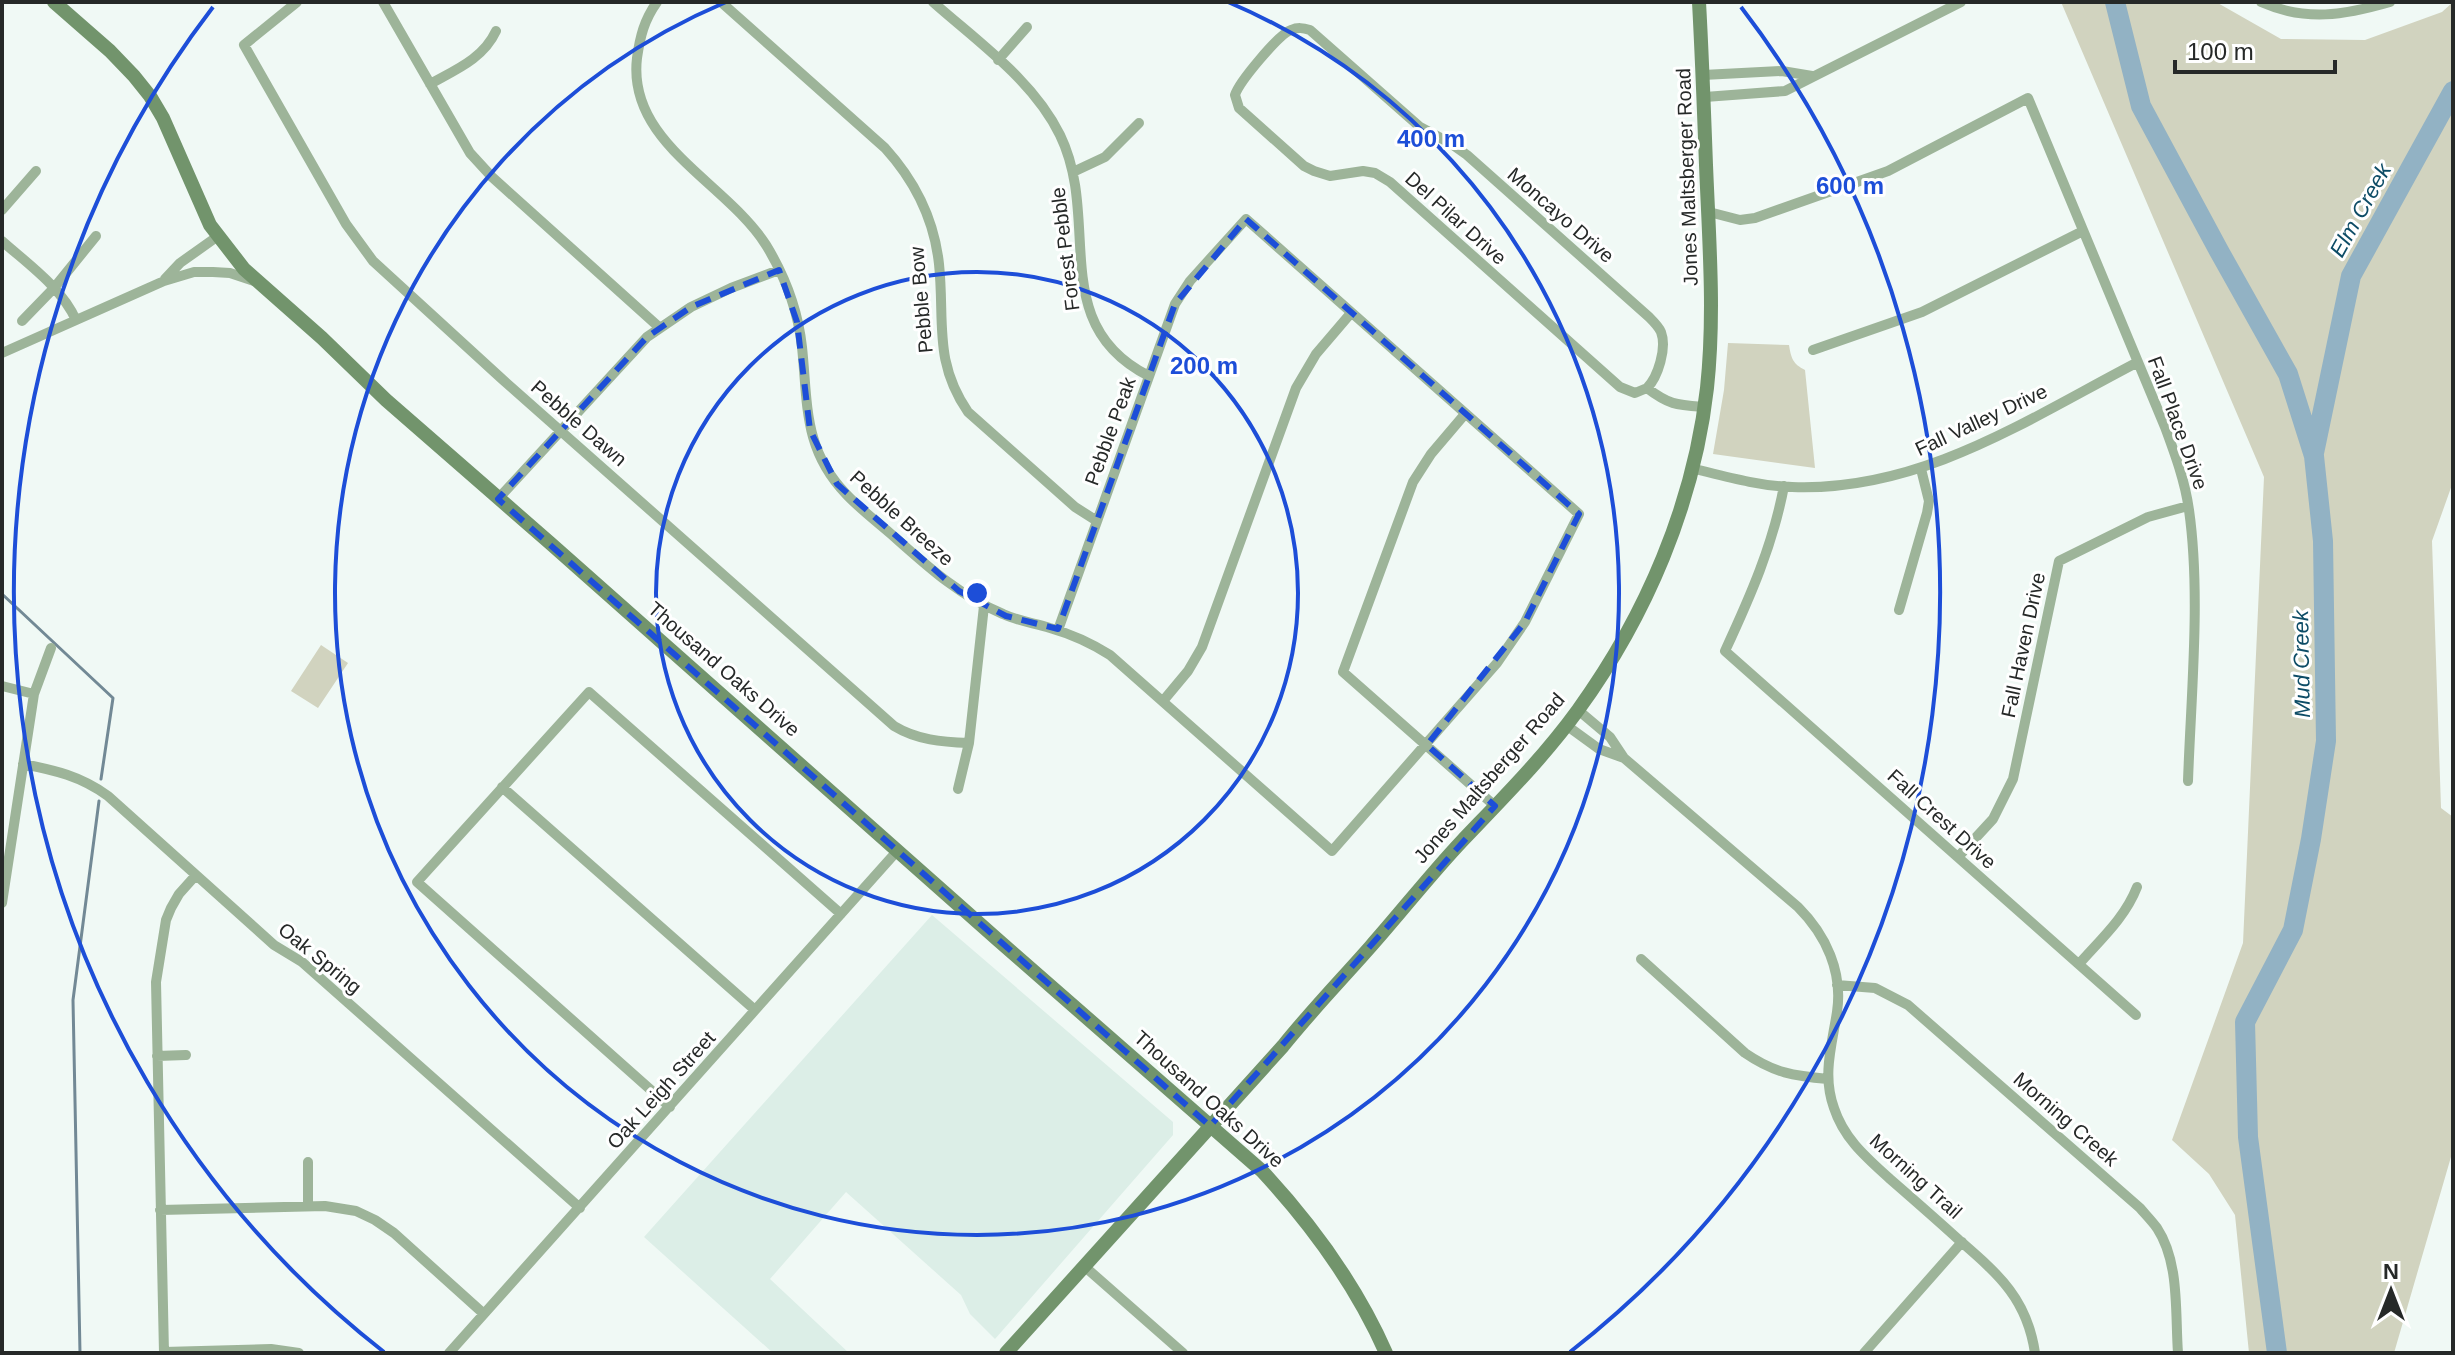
<svg xmlns="http://www.w3.org/2000/svg" width="2455" height="1355" font-family="Arial,sans-serif">
	<rect width="100%" height="100%" fill="#f0f9f5"/>
	<!-- built -->
	<path fill="#dceee7" d="M932 915 1173 1122V1135L995 1339 970 1314 961 1295 846 1192 770 1279 849 1353H773L644 1237Z"/>
	<!-- green -->
	<path fill="#d1d3bf" d="M2061 2H2216L2281 39 2365 40 2442 12 2453 2V482L2432 541 2441 808 2453 817V1150L2394 1353H2249L2235 1215 2209 1174 2172 1140 2243 943 2264 477Z
		M1728 343 1789 345C1791 358 1793 364 1805 370L1815 468 1713 454 1724 390Z
		M321 645 348 663 318 708 291 691Z"/>
	<g fill="none" stroke-linecap="round" stroke-linejoin="round">
		<!-- stream -->
		<path stroke="#728995" stroke-width="3" d="M2 594 113 698 101 779
			M80 1353 73 1000 99 801"/>
		<!-- river -->
		<path stroke="#92b2c4" stroke-width="20" d="M2115 2 2141 106 2219 251 2288 374 2314 456 2323 541 2326 741 2311 839 2293 930 2245 1022 2248 1137 2277 1353
			M2314 453 2351 276 2453 91"/>
		<!-- minor -->
		<path stroke="#9db499" stroke-width="10" d="M297 2 244 45 346 224 373 261 502 379 894 726C917 740 942 742 969 743
			M383 2 470 153 492 177 660 328
			M657 2C644 20 640 37 637 58 627 143 726 182 766 245 785 276 798 311 802 347 808 404 803 449 846 494 859 508 876 521 891 534 926 565 959 596 1003 614 1018 621 1034 623 1050 628 1071 634 1091 643 1110 655L1332 851 1497 663 1525 622 1579 514 1246 219 1190 281 1175 304 1058 630
			M721 2 885 148C915 181 934 218 939 264 945 321 933 361 968 412L1075 507 1097 521
			M933 2C978 42 1033 80 1060 135 1102 221 1046 324 1149 376
			M2261 2C2306 22 2345 15 2390 2
			M998 60 1027 27
			M1703 75 1782 71 1812 76
			M430 84C455 70 483 59 496 31
			M1705 97 1785 91 1961 2
			M1073 172 1105 157 1139 123
			M2 210 36 171
			M1709 212 1740 220 1755 218 1888 171 2028 98 2165 427C2175 454 2185 481 2189 510 2201 595 2191 694 2188 781
			M2 241C29 265 61 287 76 320
			M165 279 180 263 218 236
			M22 321 54 288 96 236
			M1813 350 1922 312 2083 231
			M2 353 164 281 194 272H213L230 273 254 281
			M1647 388 1635 393 1620 387 1390 182 1375 173 1363 171 1330 176 1314 171 1304 166 1239 108 1235 95C1239 82 1279 34 1291 30 1298 27 1303 28 1310 30L1420 127 1450 143 1467 155 1649 317C1653 321 1659 327 1661 332 1667 348 1658 377 1647 388 1669 405 1677 405 1704 407
			M1465 414 1431 454 1413 482 1343 672 1495 806
			M1691 468C1724 476 1758 486 1792 487 1921 492 2028 419 2138 362
			M1784 486C1773 545 1750 597 1725 651L2136 1015
			M498 499 647 337 691 307 731 288 779 270
			M1899 610 1927 513 1929 501 1921 469
			M2 686 34 694
			M1163 701 1188 671 1202 647 1296 388 1316 354 1351 313
			M1578 710 1610 737 1624 758 1798 907C1826 935 1843 972 1837 1012 1832 1045 1822 1075 1834 1108 1844 1139 1867 1158 1890 1179 1913 1199 1936 1219 1959 1240 1998 1274 2027 1298 2035 1353
			M1566 725 1599 749 1624 758
			M23 764C54 770 81 776 108 796L274 945 302 962 580 1208
			M502 787 755 1010
			M958 789 969 743 984 606
			M1958 857 1993 819 2013 779 2059 561 2148 517 2188 506
			M2 903 34 694 51 648
			M1641 959 1745 1053C1774 1073 1794 1076 1828 1079
			M2079 964C2100 940 2125 918 2137 887
			M1837 985 1875 988 1908 1005 2140 1208C2145 1214 2152 1221 2157 1228 2180 1263 2175 1313 2178 1353
			M157 1056 186 1055
			M670 1107 417 882 589 692 841 914
			M308 1162V1206
			M160 1210 325 1206 356 1211 375 1220 394 1233 484 1314
			M1084 1266 1183 1353
			M164 1352 271 1349 299 1353
			M164 1353 156 982 166 920 171 908 179 894 196 875
			M449 1353 898 850
			M1864 1353 1962 1242"/>
		<!-- secondary -->
		<path stroke="#72946c" stroke-width="14" d="M54 2 110 51 134 76 150 96 163 118 210 225 244 269 322 338 386 400 550 543 998 940 1262 1171C1313 1226 1356 1285 1386 1353
			M1006 1353 1283 1046C1311 1011 1342 979 1371 946 1402 911 1430 875 1462 841 1502 799 1544 757 1578 710 1646 616 1694 504 1707 388 1715 314 1709 240 1706 165 1704 111 1702 56 1699 2"/>
	</g>
	<!-- marked area -->
	<path fill="none" stroke="#1d4ed8" stroke-width="6" stroke-dasharray="16 10" stroke-linejoin="round" d="M1246 219 1579 514 1525 622 1427 745 1495 806 1210 1126 498 499 647 337 691 307 779 270 797 322 810 430 837 484 959 591 1006 616 1058 629 1175 304Z"/>
	<!-- distance rings -->
	<g fill="none" stroke="#1d4ed8" stroke-width="4">
		<circle cx="977" cy="593" r="321"/>
		<path d="M1228 2A642 642 0 1 1 726 2"/>
		<path d="M384 1352A963 963 0 0 1 213 7M1741 7A963 963 0 0 1 1570 1352"/>
	</g>
	<g text-anchor="middle" stroke-width="6" stroke-linejoin="round" paint-order="stroke">
		<!-- street labels -->
		<g font-size="20" fill="#262928" stroke="#fff">
			<text transform="translate(1687 177) rotate(-92)" y="7">Jones Maltsberger Road</text>
			<text transform="translate(1561 215) rotate(41)" y="7">Moncayo Drive</text>
			<text transform="translate(1456 218) rotate(42)" y="7">Del Pilar Drive</text>
			<text transform="translate(1065 249) rotate(-97)" y="7">Forest Pebble</text>
			<text transform="translate(921 300) rotate(-95)" y="7">Pebble Bow</text>
			<text transform="translate(1981 420) rotate(-25)" y="7">Fall Valley Drive</text>
			<text transform="translate(579 423) rotate(41)" y="7">Pebble Dawn</text>
			<text transform="translate(2178 423) rotate(70)" y="7">Fall Place Drive</text>
			<text transform="translate(1110 431) rotate(-70)" y="7">Pebble Peak</text>
			<text transform="translate(902 518) rotate(42)" y="7">Pebble Breeze</text>
			<text transform="translate(2023 645) rotate(-78)" y="7">Fall Haven Drive</text>
			<text transform="translate(724 669) rotate(41)" y="7">Thousand Oaks Drive</text>
			<text transform="translate(1489 778) rotate(-49)" y="7">Jones Maltsberger Road</text>
			<text transform="translate(1942 819) rotate(42)" y="7">Fall Crest Drive</text>
			<text transform="translate(320 958) rotate(39)" y="7">Oak Spring</text>
			<text transform="translate(661 1090) rotate(-48)" y="7">Oak Leigh Street</text>
			<text transform="translate(1209 1099) rotate(42)" y="7">Thousand Oaks Drive</text>
			<text transform="translate(2066 1119) rotate(41)" y="7">Morning Creek</text>
			<text transform="translate(1916 1176) rotate(42)" y="7">Morning Trail</text>
		</g>
		<!-- water labels -->
		<g font-size="22" font-style="italic" fill="#0d4c66" stroke="#fff">
			<text transform="translate(2360 210) rotate(-61)" y="8">Elm Creek</text>
			<text transform="translate(2301 664) rotate(-91)" y="8">Mud Creek</text>
		</g>
	</g>
	<circle cx="977" cy="593" r="12" fill="#1d4ed8" stroke="#fff" stroke-width="4"/>
	<g font-size="24" text-anchor="middle" font-weight="bold" fill="#1d4ed8" stroke="#fff" stroke-width="6" stroke-linejoin="round" paint-order="stroke">
		<text x="1431" y="147">400 m</text>
		<text x="1850" y="194">600 m</text>
		<text x="1204" y="374">200 m</text>
	</g>
	<!-- border -->
	<rect width="2455" height="1355" fill="none" stroke="#262928" stroke-width="8"/>
	<!-- north arrow -->
	<g transform="translate(2391 1291)" stroke="#ffffff" stroke-width="6" paint-order="stroke">
	<path d="M0-6L14 30L0 20L-14 30Z" fill="#262928"/>
	<text y="-12" font-size="22" font-weight="bold" text-anchor="middle" fill="#262928">N</text>
	</g>
	<!-- scale -->
	<path d="M2175 60v12h160v-12" fill="none" stroke="#262928" stroke-width="4"/>
	<text x="2187" y="60" font-size="24" fill="#262928" stroke="#ffffff" stroke-width="6" paint-order="stroke">100 m</text>
</svg>
